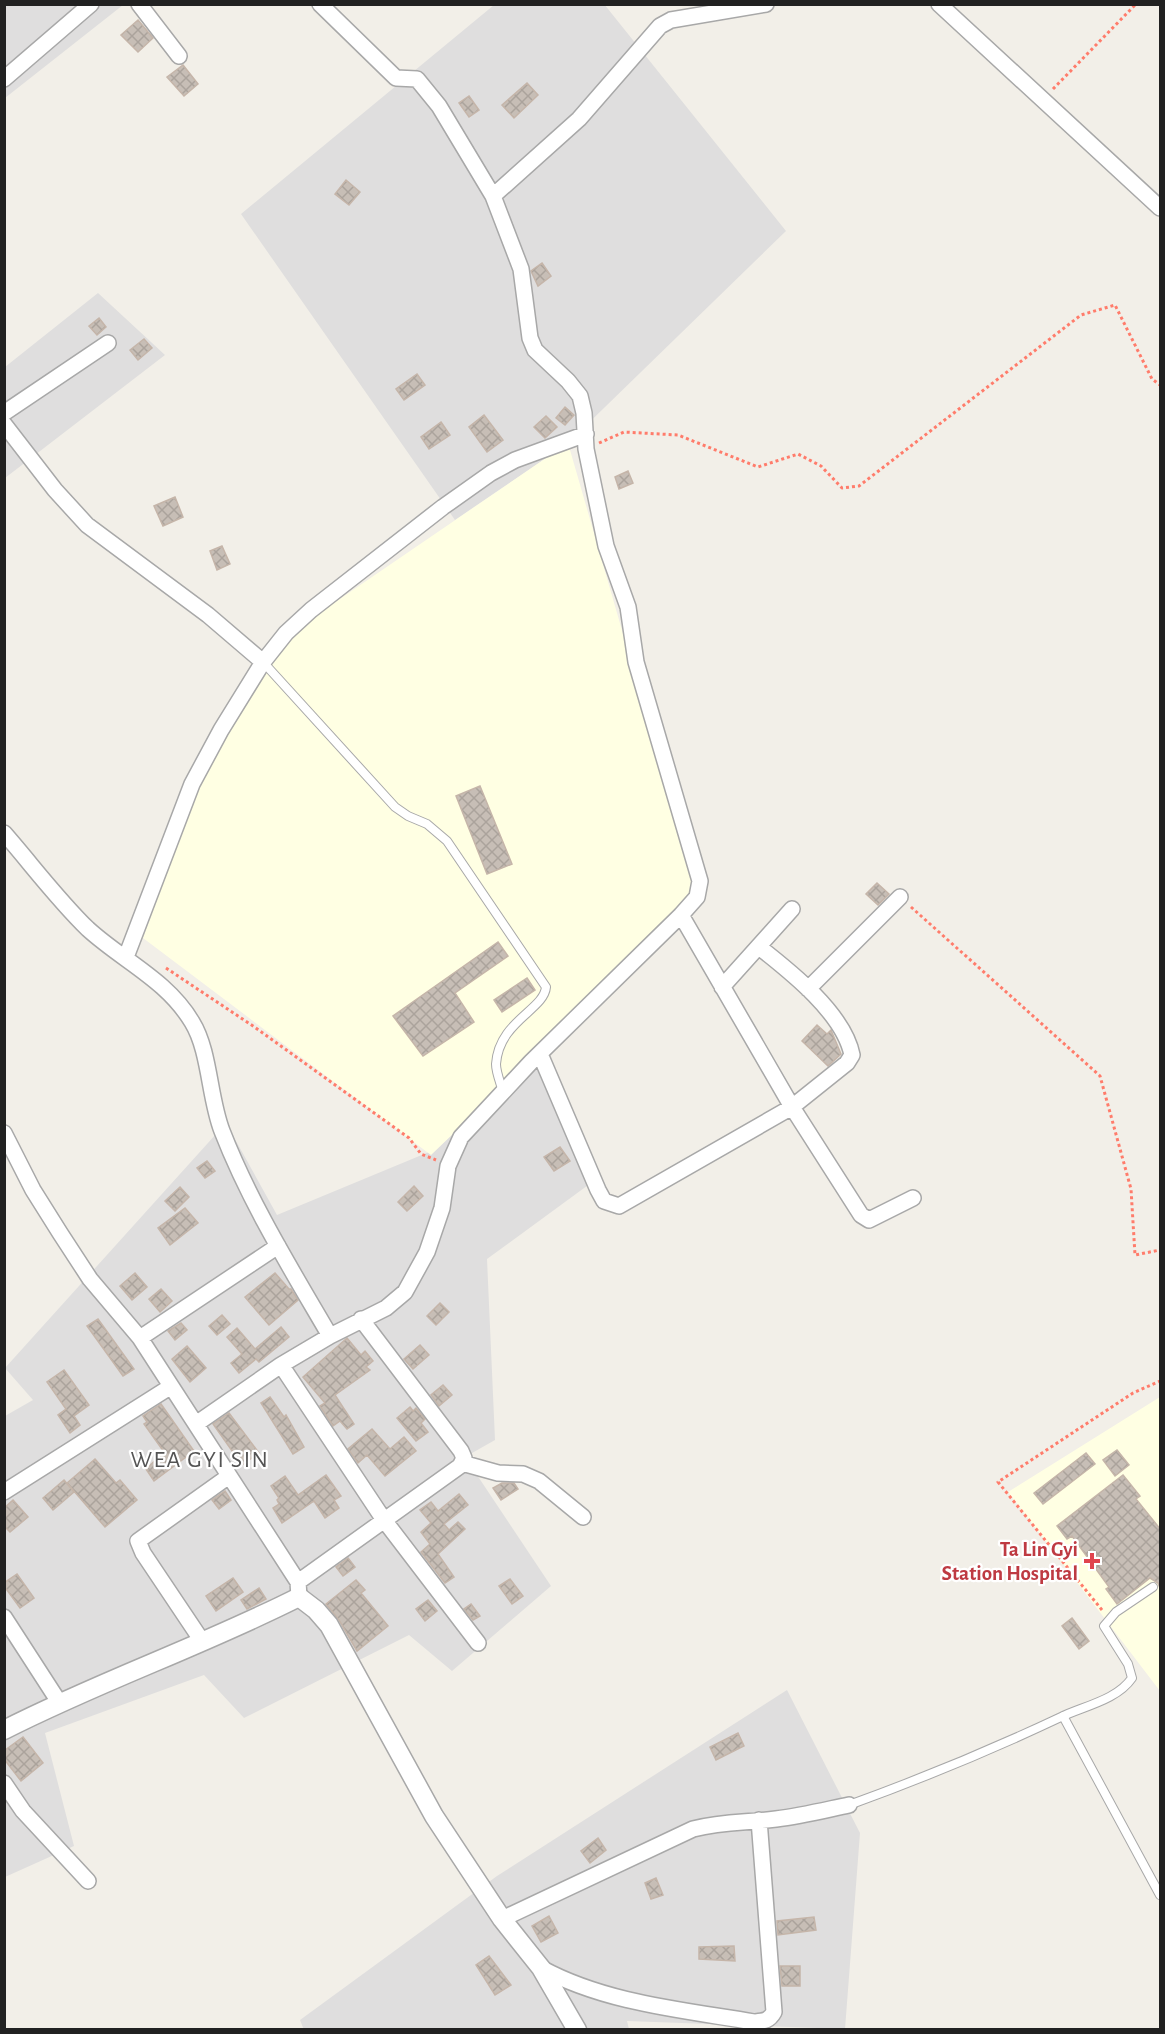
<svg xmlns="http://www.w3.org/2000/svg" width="1165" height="2034" font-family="'Alegreya Sans',sans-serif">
	<defs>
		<pattern id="building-cross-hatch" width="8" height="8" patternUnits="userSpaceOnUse" patternTransform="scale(1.5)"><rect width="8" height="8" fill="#c7beb6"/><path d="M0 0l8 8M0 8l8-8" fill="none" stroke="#aba39c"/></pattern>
	</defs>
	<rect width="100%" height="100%" fill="#f2efe8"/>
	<!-- residential -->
	<path fill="#dfdede" d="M604 4 786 231 568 443 455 520 241 214 494 5Z
		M5 5H123L5 98Z
		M98 293 165 355 5 478V367Z
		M534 1052 595 1180 487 1259 495 1440 465 1457 551 1586 452 1671 409 1635 244 1718 204 1675 45 1733 74 1846 5 1877V1416L33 1400 5 1368 226 1123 277 1215 429 1152Z
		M787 1690 860 1833 845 2029 627 2021 629 2029 304 2030 300 2020 497 1876Z"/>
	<!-- education -->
	<path fill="#ffffe3" d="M568 443 696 887 532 1058 431 1155 143 938 207 760 293 631Z
		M1160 1397V1691L1008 1492Z"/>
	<!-- building -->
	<path fill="url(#building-cross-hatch)" stroke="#c5b5a9" stroke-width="1.5" d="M138 20 153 38 138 52 121 35Z
		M183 65 198 84 184 96 167 77Z
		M527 83 538 95 514 118 502 105Z
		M469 96 479 110 469 117 459 103Z
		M346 180 360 192 349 205 335 194Z
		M542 263 551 276 538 286 531 271Z
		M99 318 106 327 97 335 89 326Z
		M144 339 152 348 138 360 130 350Z
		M417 374 425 385 404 400 396 389Z
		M565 407 574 415 565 425 556 418Z
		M484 415 503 440 487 452 469 427Z
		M546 416 557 427 545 438 534 427Z
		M441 422 450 435 429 449 421 437Z
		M628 471 633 483 619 489 615 477Z
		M175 497 183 517 163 526 154 506Z
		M222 546 230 564 217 570 210 551Z
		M480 786 512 864 487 874 456 796Z
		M877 883 889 894 878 905 866 894Z
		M498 942 508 956 455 993 474 1022 423 1056 393 1016Z
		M527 978 535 990 502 1012 494 1000Z
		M817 1025 827 1034 831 1030 841 1054 828 1066 802 1041Z
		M560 1147 570 1161 554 1171 544 1157Z
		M207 1161 215 1171 205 1178 197 1168Z
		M414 1186 423 1196 407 1211 398 1202Z
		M180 1187 189 1197 175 1211 165 1201Z
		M185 1208 198 1223 170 1245 158 1228Z
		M135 1273 147 1287 132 1300 120 1286Z
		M275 1273 289 1289H291L298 1300 269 1325 245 1297Z
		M161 1289 172 1301 160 1312 149 1299Z
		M440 1303 449 1312 436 1325 427 1316Z
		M222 1315 230 1324 217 1335 209 1326Z
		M98 1319 134 1369 123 1376 87 1326Z
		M181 1323 187 1330 175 1340 168 1331Z
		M281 1327 289 1337 259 1362 256 1359 239 1373 231 1363 242 1354 227 1337 237 1328 255 1349Z
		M347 1338 361 1355 365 1351 373 1361 366 1367 370 1370 335 1395 354 1424 347 1429 340 1421 333 1426 320 1406 325 1403 303 1377Z
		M420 1345 429 1355 413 1369 404 1359Z
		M187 1346 206 1368 190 1382 172 1359Z
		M64 1370 89 1405 74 1416 80 1425 70 1433 58 1415 66 1409 47 1382Z
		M443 1385 452 1395 439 1406 431 1395Z
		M270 1397 284 1417 286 1415 304 1447 293 1454 261 1403Z
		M161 1404 194 1451 154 1481 146 1469 164 1452 144 1424 147 1422 143 1416Z
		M410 1407 413 1411 416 1408 425 1419 421 1423 428 1432 416 1441 397 1418Z
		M229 1413 259 1453 242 1465 213 1424Z
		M372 1429 390 1449 404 1437 416 1451 385 1476 367 1455 358 1463 348 1449Z
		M1117 1450 1129 1465 1115 1476 1103 1460Z
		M1086 1453 1095 1464 1043 1504 1034 1493Z
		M95 1459 116 1483 120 1480 137 1500 105 1527 67 1483Z
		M326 1475 341 1496 334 1500 339 1508 325 1518 314 1501 282 1523 273 1508 279 1504 277 1500 279 1498 271 1486 285 1476 298 1495Z
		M1123 1475 1140 1496 1136 1499 1161 1530V1591L1158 1583 1150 1578 1117 1604 1106 1589 1109 1587 1072 1536 1067 1539 1057 1526Z
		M64 1480 74 1492 53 1510 43 1498Z
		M502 1483H514L518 1489 501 1500 493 1488Z
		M225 1491 231 1500 219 1509 212 1500Z
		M459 1494 468 1505 444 1524 449 1530 458 1522 465 1529 438 1554 454 1577 445 1583 421 1552 430 1544 421 1532 431 1523 420 1510 431 1502 438 1511Z
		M13 1500 28 1517 10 1532 4 1526V1508Z
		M348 1558 355 1567 343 1576 336 1567Z
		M17 1574 34 1598 20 1608 4 1586V1583Z
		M233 1578 243 1592 216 1611 206 1596Z
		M510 1579 523 1596 512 1604 499 1586Z
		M356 1580 365 1590 361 1593 388 1626 357 1651 339 1620 326 1604Z
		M259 1588 266 1599 247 1609 241 1600Z
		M428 1600 437 1611 425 1621 416 1609Z
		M471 1604 480 1616 473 1620 464 1609Z
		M1072 1618 1089 1641 1079 1649 1062 1626Z
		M738 1733 744 1746 716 1760 710 1747Z
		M23 1737 43 1763 21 1781 4 1759V1751Z
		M598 1838 606 1850 590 1863 581 1851Z
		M656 1878 663 1895 651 1899 645 1883Z
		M549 1916 558 1933 541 1942 532 1926Z
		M814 1917 816 1930 778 1935 777 1921Z
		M734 1946 735 1961 699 1959V1947Z
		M489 1956 511 1985 495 1995 476 1965Z
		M780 1966H800V1986H782Z"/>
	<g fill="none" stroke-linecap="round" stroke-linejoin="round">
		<!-- service casing -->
		<g stroke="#a8a8a8" stroke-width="10">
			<path id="service" d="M263 662 395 807 408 816 427 824 447 841 546 987C544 1010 499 1021 496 1064 496 1073 501 1084 503 1092
				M1063 1716 1160 1895
				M849 1805C921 1779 991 1750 1061 1717 1084 1706 1117 1700 1132 1678L1128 1664 1104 1626 1116 1612 1153 1587"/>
		</g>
		<!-- minor casing -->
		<g stroke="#a8a8a8" stroke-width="18">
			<path id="minor" d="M139 4 179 56
				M939 4 1160 208
				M4 79 91 4
				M493 196 579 119 660 26 671 20 766 4
				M4 413 108 343
				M4 424 55 490 87 525 208 615 263 662
				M4 833C32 865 58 900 88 929 123 961 167 980 192 1022 210 1051 209 1098 222 1131 250 1203 291 1269 330 1336
				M681 915 792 1107 861 1215 869 1220 913 1198
				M126 957 192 784 221 730 263 662 286 633 311 610 443 507 491 473 515 460 586 434
				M722 987 792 909
				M808 989 900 897
				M540 1054 598 1190 604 1201 619 1206 792 1107 847 1063 852 1055C844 1014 791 972 759 947
				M4 1133 33 1190 60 1233 90 1279 140 1338 298 1582 299 1597
				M140 1338 278 1246
				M281 1365 384 1520 478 1643
				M196 1424 281 1365 330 1336 386 1308 405 1292 427 1252 442 1208 448 1166 461 1137 531 1062 681 915 697 897 700 881 636 662 628 607 606 546 586 449 584 413 580 396 568 381 535 350 530 338 521 269 493 196 439 106 417 79 396 78 320 4
				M462 1463 498 1473 523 1474 539 1481 583 1517
				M4 1492 170 1387
				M298 1582 460 1466 464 1458 461 1451 361 1319
				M4 1617 59 1702
				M202 1641 143 1553 138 1541 229 1476
				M4 1783 23 1811 88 1881
				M502 1919 693 1829C725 1821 746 1823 776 1819 801 1816 825 1810 849 1805
				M541 1968C605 2003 683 2010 754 2022 764 2021 769 2021 774 2012L759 1820"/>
		</g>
		<!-- tertiary casing -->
		<g stroke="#a8a8a8" stroke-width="21">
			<path id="tertiary" d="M4 1730C100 1681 202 1646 299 1597L316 1610 329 1625 434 1816 502 1919 541 1968 577 2030"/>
		</g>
		<!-- path -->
		<path stroke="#ff7c6b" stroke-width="3" stroke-dasharray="3 3" stroke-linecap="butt" d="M1053 89 1136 4
			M599 443 624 432 678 435 758 467 798 454 821 466 842 488 859 486 1081 315 1115 305 1152 379 1160 385
			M911 907 1100 1076 1131 1189 1135 1255 1160 1250
			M166 968 253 1026 409 1138 421 1154 436 1160
			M1102 1610 998 1482 1133 1393 1160 1381"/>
		<!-- service -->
		<use href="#service" stroke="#fff" stroke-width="8"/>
		<!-- minor -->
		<use href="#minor" stroke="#fff" stroke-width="15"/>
		<!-- tertiary -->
		<use href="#tertiary" stroke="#fff" stroke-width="18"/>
	</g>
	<!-- markers -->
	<path fill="#e0444e" stroke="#fff" stroke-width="2" d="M1089 1552h6v6h6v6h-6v6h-6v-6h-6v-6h6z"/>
	<g text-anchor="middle" stroke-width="4.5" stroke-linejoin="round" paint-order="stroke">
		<!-- health labels -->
		<g font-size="21" font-weight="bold" fill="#be3a42" stroke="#fff" text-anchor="end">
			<text x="1078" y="1556">Ta Lin Gyi<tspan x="1078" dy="24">Station Hospital</tspan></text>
		</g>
		<!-- quarter labels -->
		<g font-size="24" letter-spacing="1.5" fill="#545454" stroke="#fff">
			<text x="200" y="1467">WEA GYI SIN</text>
		</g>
	</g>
	<!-- border -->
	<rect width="1165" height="2034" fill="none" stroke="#212121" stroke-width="12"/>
</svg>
